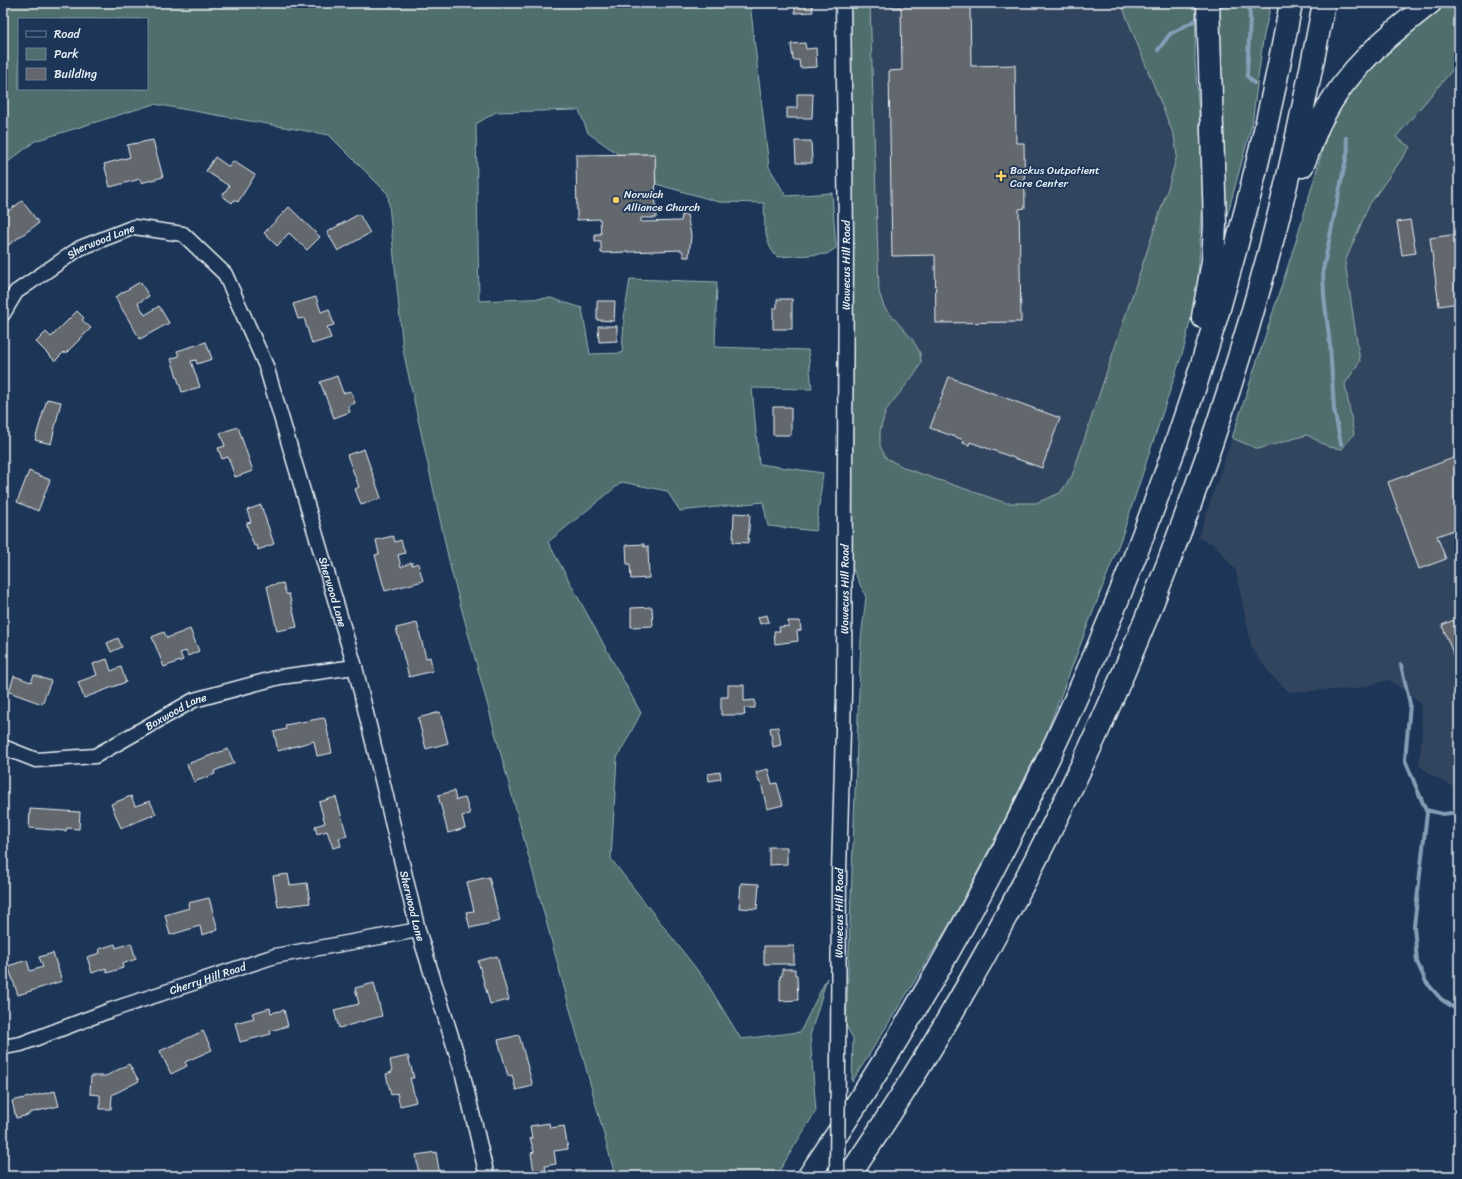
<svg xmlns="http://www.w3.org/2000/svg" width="1462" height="1179" font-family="Sriracha,sans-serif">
	<rect width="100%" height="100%" fill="#1d3557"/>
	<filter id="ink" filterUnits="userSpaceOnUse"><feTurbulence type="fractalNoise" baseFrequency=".025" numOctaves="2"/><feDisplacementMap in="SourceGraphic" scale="8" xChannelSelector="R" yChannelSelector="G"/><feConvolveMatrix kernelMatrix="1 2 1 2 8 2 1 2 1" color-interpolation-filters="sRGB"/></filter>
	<g filter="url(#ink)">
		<!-- built -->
		<path fill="#32445e" d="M868 3H1121L1174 136 1177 155 1168 188 1072 476 1060 493 1036 503H1006L907 469 886 458 880 446V431L886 410 917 371 912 339 884 307 879 292Z
			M1459 39V788L1454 787 1431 775 1419 765 1422 732 1420 702 1389 680 1355 689 1289 692 1272 676 1252 649 1236 571 1215 545 1198 538 1232 438 1258 449 1307 435 1329 447 1354 434 1345 384 1360 361 1345 262 1383 154Z"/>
		<!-- green -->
		<path fill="#4f6e6d" stroke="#9cb0b2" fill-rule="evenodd" d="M3 3H750L769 167 786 196 832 193 836 248 827 254 777 257C763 242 765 222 764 203L719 202 656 184 655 154H618L588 133 579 110 496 112 476 124 479 301 551 298 582 308 590 354 622 353 624 318 630 279 717 282 715 347 808 350 812 389 752 388 759 464 823 473 816 531 768 526 763 502 680 511 667 491 622 482 548 542 641 713 617 758 611 859 705 980 741 1039 800 1032 827 978 810 1036 816 1111 776 1176H613V1168L451 570 403 350 388 194 329 135 154 104 35 141 3 166ZM19 19H147V89H19Z
			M844 3H870L879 292 884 307 912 339 920 353 921 362 917 371 886 410 880 431V446L886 458 907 469 1006 503H1036L1060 493 1072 476 1168 188 1177 155 1174 136 1121 3H1196L1195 60 1204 186 1197 291 1184 348 1122 536 1045 737 1000 829 953 919 852 1082 853 1038 846 1026 861 639 866 597 850 563Z
			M1215 3H1271L1263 40 1252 124 1224 227Z
			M1448 3H1459V62L1396 137 1410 147 1369 205 1345 262 1360 361 1345 384 1354 434 1342 449 1329 447 1307 435 1258 449 1232 438 1297 238 1332 117C1355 74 1408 31 1448 3Z"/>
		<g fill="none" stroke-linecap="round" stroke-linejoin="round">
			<!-- stream -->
			<path stroke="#859fb6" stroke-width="4" d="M1249 3 1250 19 1247 76 1254 83
				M1221 7 1229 3
				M1158 50 1170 34 1194 21
				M1341 444 1334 409 1330 345 1324 296 1323 270 1348 149 1346 138
				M1401 665 1410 704 1405 760 1427 813 1414 926 1417 962 1426 982 1441 999 1459 1011
				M1426 810 1443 814 1459 812"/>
		</g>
		<!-- building -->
		<path fill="#64676e" stroke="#e8f1f8" d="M789 3H812L813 12 795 13V6H789Z
			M892 3H970L971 66 1015 65 1016 143H1024L1025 208 1019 209 1021 322 936 323 935 255 892 256 889 71 902 70 901 7H892Z
			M805 43 806 49 816 48 817 67 800 68 799 60H793L791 44Z
			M797 94H813L812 118H787V108H797Z
			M153 140 163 177 141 183 140 179 110 187 104 164 130 157 127 145Z
			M795 141H811L812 163H796Z
			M655 154 656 218H641V222L681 221 682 215H687L691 235 689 257H684L682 250 601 253V241H595V234H601L600 219 577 220 576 155Z
			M215 157 229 167 233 161 255 175 238 202 234 200 232 203 222 196 229 186 206 171Z
			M22 201 39 223 7 246 3 242V215Z
			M289 207 320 237 307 250 289 233 277 246 264 233Z
			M359 214 370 233 338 251 327 232Z
			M1410 220 1416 253 1402 255 1397 222Z
			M1458 234 1459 303 1439 306 1430 238Z
			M140 282 149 296 138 303 145 315 159 306 169 323 140 339 115 297Z
			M316 297 321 312 329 309 334 325 327 327 331 338 312 344 304 318 298 319 293 304Z
			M777 299H792V329H773V308H777Z
			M597 301H615L614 321 597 320Z
			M77 311 84 318 82 320 91 328 65 354 64 352 55 361 36 342 46 332 51 337Z
			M598 326H617V341L599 342Z
			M206 342 212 359 197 364 196 360 191 361 200 387 182 392 171 359 179 356 177 351Z
			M337 376 343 393 351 391 355 403 348 406 350 412 334 418 320 382Z
			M949 377 1060 418 1042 468 970 442 969 445 963 443 964 440 930 428Z
			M47 399 61 402 51 444 35 440Z
			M773 407H791V435H773Z
			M238 427 253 471 235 477 228 457 222 459 218 448 225 446 220 433Z
			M364 449 381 498 361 505 355 489 359 487 347 455Z
			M1459 456V528L1437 536 1446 559 1419 569 1388 482Z
			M29 471 50 480 38 511 17 502Z
			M261 505 274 544 258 550 257 545 254 546 247 525V523L251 522 247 510Z
			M734 513 750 514 748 543 733 542Z
			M393 536 395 542 401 540 405 553 398 555 401 567 412 562V565L418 563 423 581 385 591 375 555 379 554 376 540Z
			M644 544V547L648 546 649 578 631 579 630 564H627L626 545Z
			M283 583 286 594H289L297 627 277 631 267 586Z
			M652 607 653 626 631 627V608Z
			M767 615 769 622 760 624 758 617Z
			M1459 618V669L1442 625Z
			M788 621H800L801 630 797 631 798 641 775 644 774 631H780L779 627 789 626Z
			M417 623 426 658 430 657 433 671 409 677 396 628Z
			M190 629 199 651 188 656 186 651 180 653 183 660 164 667 152 637 164 632 167 638Z
			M118 638 122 647 111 652 107 643Z
			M107 659 111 671 121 667 126 682 84 698 78 682 97 675 93 664Z
			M34 675 51 681 42 704 9 692 14 676 31 682Z
			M728 685H744V701L755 700V708H744L745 715H721V697H728Z
			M440 712 448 743 426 749 418 718Z
			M323 718 325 719 332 753 317 756 314 741 278 751 274 732 286 729 285 725Z
			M778 727 781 745 773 747 770 728Z
			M228 749 234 763 214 771 215 774 194 782 187 764Z
			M768 769 772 784 777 783 783 805 767 809 761 782H759L756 772Z
			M720 772 721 779 709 781 708 774Z
			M454 791 456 800 465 798 470 814 462 816 465 828 448 833 438 795Z
			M131 796 135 806 150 801 156 814 121 828 111 804Z
			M336 797 347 836 339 838 341 846 333 848 327 831 317 834 315 826 325 823 319 802Z
			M30 809 80 812 79 829 67 828 66 831 29 828Z
			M769 847H787V864L769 865Z
			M288 874 290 885 307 883 310 903 278 907 273 876Z
			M489 877 500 921 470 928 466 912 474 911 467 882Z
			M741 883 759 884 757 909 739 908Z
			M209 898 218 930 202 935 200 926 170 935 165 915 189 908 188 903Z
			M131 943 136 959 122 964 123 968 107 973 106 968 92 973 87 957 100 953 99 949 115 944 116 948Z
			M764 946H794V964H764Z
			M53 953 62 981 18 995 8 966 27 960 30 971 43 967 39 957Z
			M497 956 509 1000 490 1004 478 961Z
			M782 969H795V975H797L798 1000 780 1001V976H782Z
			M374 983 382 1016 339 1028 334 1010 359 1004 355 988Z
			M270 1008 271 1013 284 1010 288 1026 270 1031 271 1034 240 1042 235 1023 254 1018 252 1013Z
			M203 1031 212 1050 185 1062 187 1066 171 1074 160 1051Z
			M519 1035 533 1086 516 1090 512 1075 508 1076 498 1040Z
			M408 1056 414 1078H410L416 1102 400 1106 397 1093 391 1095 386 1074 392 1072 390 1060Z
			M129 1064 139 1081 112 1095 111 1109H100V1095L90 1094 91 1076H106Z
			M55 1091 59 1106 29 1113V1115L16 1118 12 1101Z
			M549 1123 550 1128 564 1126 568 1149 554 1151 556 1164 545 1166 546 1170 534 1172 531 1153 534 1152 530 1138H532L530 1126Z
			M436 1152 440 1176H419L416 1155Z"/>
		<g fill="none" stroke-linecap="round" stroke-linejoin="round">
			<!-- street casing -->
			<g stroke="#e8f1f8" stroke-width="17">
				<g id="street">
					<path id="s1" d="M3 314 16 292 80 248 134 227 183 234 225 274 266 366 355 667 418 930 462 1071 487 1176"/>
					<path id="s2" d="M3 747 36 760 95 756 194 700 280 677 355 667"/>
					<path id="s3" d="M3 1047 21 1044 111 1010 275 956 418 930"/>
					<path id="s4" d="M838 1060 839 873 844 693 846 237 843 3"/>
				</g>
			</g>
			<!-- highway casing -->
			<g stroke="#e8f1f8" stroke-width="25">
				<path id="highway" d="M1302 166C1310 151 1313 134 1322 118 1347 69 1387 36 1430 3
					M1203 317 1213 261 1215 224 1208 3
					M809 1176C1049 825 1215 422 1291 3
					M849 1176C1039 895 1181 581 1269 253 1291 171 1308 87 1324 3"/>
			</g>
			<!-- street -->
			<use href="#street" stroke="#1d3557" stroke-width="14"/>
			<!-- highway -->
			<use href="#highway" stroke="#1d3557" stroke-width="22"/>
			<!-- street-bridge casing -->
			<g stroke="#e8f1f8" stroke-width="17" stroke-linecap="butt">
				<path id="street-bridge" d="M837 1176 838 1060"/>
			</g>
			<!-- street-bridge -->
			<use href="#street-bridge" stroke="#1d3557" stroke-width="14"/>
		</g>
	</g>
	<!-- markers -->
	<g fill="#ffd166" stroke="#1d3557" stroke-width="1.5">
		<path d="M999 170h4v4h4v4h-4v4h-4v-4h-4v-4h4z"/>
		<circle cx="616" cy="200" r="4"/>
	</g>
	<g text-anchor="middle" stroke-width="3.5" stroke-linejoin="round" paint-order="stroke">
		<!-- poi labels -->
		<g font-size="11" fill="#e8f1f8" stroke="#1d3557" text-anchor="start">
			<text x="1010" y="174">Backus Outpatient<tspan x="1010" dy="13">Care Center</tspan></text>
			<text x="624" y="198">Norwich<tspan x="624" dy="13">Alliance Church</tspan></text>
		</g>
		<!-- street labels -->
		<g font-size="11" fill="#e8f1f8" stroke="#1d3557">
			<text dy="4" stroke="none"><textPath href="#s1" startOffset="125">Sherwood Lane</textPath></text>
			<text dy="4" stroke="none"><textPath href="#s4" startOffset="795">Wawecus Hill Road</textPath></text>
			<text dy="4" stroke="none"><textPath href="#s4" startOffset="471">Wawecus Hill Road</textPath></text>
			<text dy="4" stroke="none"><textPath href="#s1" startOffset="605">Sherwood Lane</textPath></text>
			<text dy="4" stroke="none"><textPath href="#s2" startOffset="187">Boxwood Lane</textPath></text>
			<text dy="4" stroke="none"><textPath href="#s1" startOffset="929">Sherwood Lane</textPath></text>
			<text dy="4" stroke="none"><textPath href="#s4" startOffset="147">Wawecus Hill Road</textPath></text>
			<text dy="4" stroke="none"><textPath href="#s3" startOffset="216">Cherry Hill Road</textPath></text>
		</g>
	</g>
	<!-- margin -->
	<rect width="1462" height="1179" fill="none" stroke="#1d3557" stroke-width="16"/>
	<rect x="8" y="8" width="1446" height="1163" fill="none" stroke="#e8f1f8" stroke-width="1.5" filter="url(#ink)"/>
	<!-- legend -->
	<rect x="18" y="18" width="130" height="72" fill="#1d3557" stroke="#6e8097"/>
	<rect x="26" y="31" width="20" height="6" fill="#1d3557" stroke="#6e8097"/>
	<text x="54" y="38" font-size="12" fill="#e8f1f8">Road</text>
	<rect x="26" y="48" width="20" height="12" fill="#4f6e6d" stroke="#6e8097"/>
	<text x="54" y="58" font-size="12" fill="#e8f1f8">Park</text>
	<rect x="26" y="68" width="20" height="12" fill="#64676e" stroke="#6e8097"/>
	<text x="54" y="78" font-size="12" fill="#e8f1f8">Building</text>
</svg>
